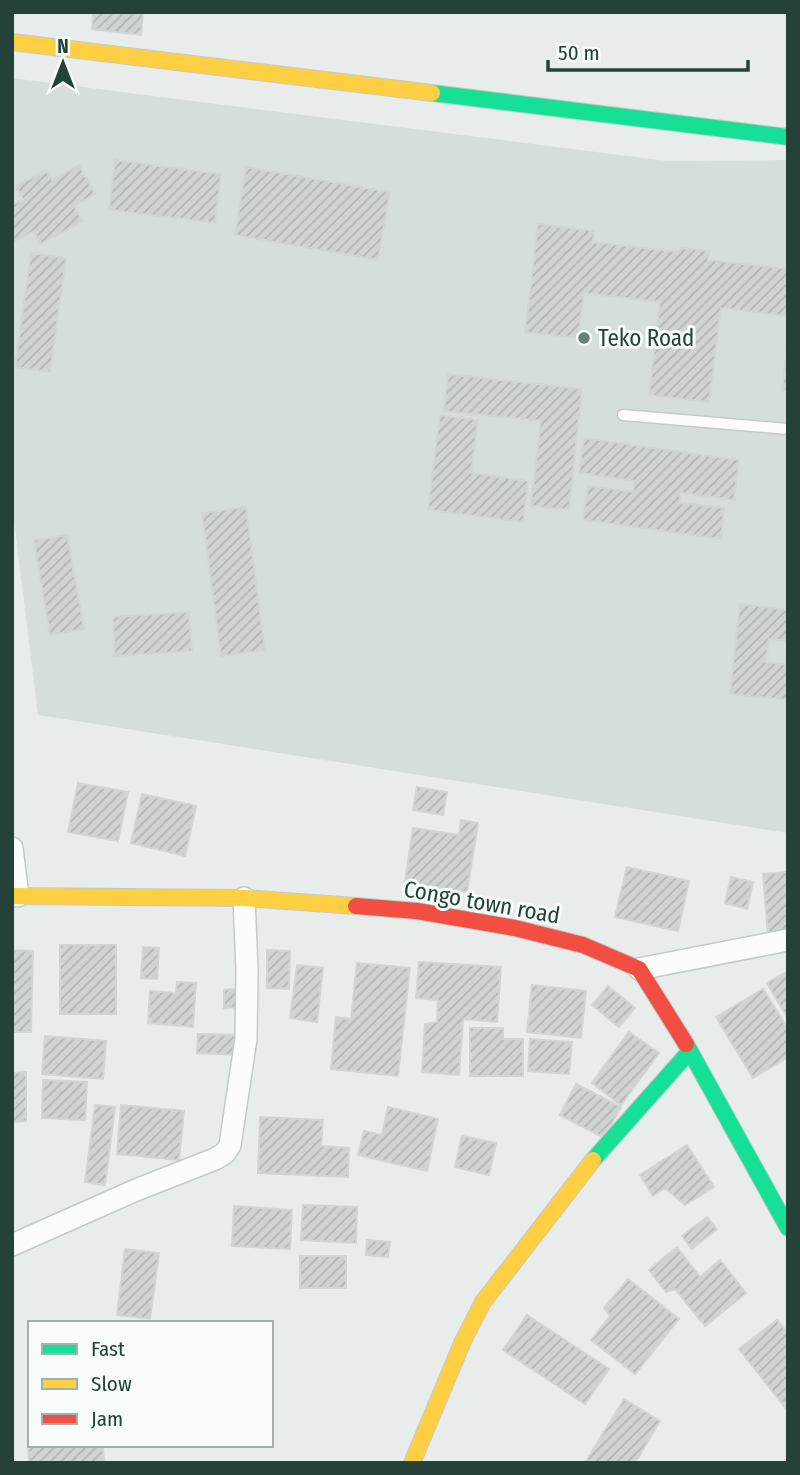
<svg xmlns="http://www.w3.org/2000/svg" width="800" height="1475" font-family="'Fira Sans Condensed',sans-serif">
	<defs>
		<pattern id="building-hatch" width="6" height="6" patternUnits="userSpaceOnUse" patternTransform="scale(1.75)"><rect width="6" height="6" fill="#cfd4d2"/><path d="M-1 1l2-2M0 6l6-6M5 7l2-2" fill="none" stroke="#b2b7b5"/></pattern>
	</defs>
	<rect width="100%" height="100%" fill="#e8edeb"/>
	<!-- built -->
	<path fill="#d6dedb" d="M12 78 667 161 788 160V833L38 715 12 505Z"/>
	<!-- building -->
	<path fill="url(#building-hatch)" stroke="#d1d6d4" stroke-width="2" d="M93 12H143L141 35 92 29Z
		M115 160 221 174 215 223 109 210Z
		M79 165 95 194 74 206 83 221 41 244 34 231 15 241 12 236V205L23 199 16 186 46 170 52 180Z
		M246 167 390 192 378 260 235 235Z
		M538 224 594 231 593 242 680 252 681 248 710 251 708 260 788 269V316L721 308 709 402 649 395 660 302 584 293 578 338 525 332Z
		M31 253 66 258 50 372 15 367Z
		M788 340V391H782Z
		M448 374 582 389 569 510 531 506 541 421 444 411Z
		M440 415 478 420 471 473 528 481 523 522 428 510Z
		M584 438 739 460 734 500 681 493 680 503 724 508 721 539 583 520 588 486 633 492 635 481 579 473Z
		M246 507 265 650 221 656 202 513Z
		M67 535 84 629 50 635 34 540Z
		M740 604 788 610V641L769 639 766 662 788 665V700L730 694Z
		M189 612 192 651 115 656 113 617Z
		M78 783 128 792 118 841 68 832Z
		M417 787 447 792 443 815 413 810Z
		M142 794 196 806 185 856 131 843Z
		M461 820 478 823 467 892 405 882 413 828 459 835Z
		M627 867 689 881 678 931 615 917Z
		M787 872 788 934 768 936 763 874Z
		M731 877 753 882 747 909 725 903Z
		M60 945H116V1014H60Z
		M143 947 159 948 157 979 141 978Z
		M12 950 33 951 31 1032H12Z
		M267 950 290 951 289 989 267 988Z
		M419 962 501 967 497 1022 463 1019 459 1075 422 1072 425 1024 437 1022 438 1000 416 998Z
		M357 963 410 968 398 1076 331 1069 336 1017 351 1019Z
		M297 965 323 968 317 1022 290 1018Z
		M788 971V1019L767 983Z
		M177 982 196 983 193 1027 148 1023 150 991 176 993Z
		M532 985 586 991 581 1038 527 1032Z
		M608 986 635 1008 619 1027 592 1005Z
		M238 989 239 1007 224 1008V990Z
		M763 989 788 1029V1057L753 1078 716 1017Z
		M470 1028H503V1039H523V1076H470Z
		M629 1032 659 1053 621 1105 592 1083Z
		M198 1034 238 1035V1055L197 1053Z
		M45 1036 106 1041 103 1079 42 1074Z
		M530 1039 572 1042 569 1074 528 1071Z
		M26 1072V1121L12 1122V1073Z
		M43 1080 87 1082 85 1120 42 1118Z
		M576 1084 621 1107 604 1138 560 1115Z
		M95 1105 115 1107 105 1185 85 1182Z
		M121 1105 184 1111 179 1160 117 1154Z
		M388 1107 438 1119 427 1171 358 1155 364 1131 382 1135Z
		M260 1117 323 1120 321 1146 349 1148 348 1177 258 1173Z
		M462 1136 496 1143 489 1175 455 1167Z
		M687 1145 714 1187 685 1205 665 1188 653 1196 640 1175Z
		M303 1205 357 1207 356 1243 301 1240Z
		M234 1206 292 1210 290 1249 232 1246Z
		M707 1217 717 1229 692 1249 682 1236Z
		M367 1240 390 1242 388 1257 366 1255Z
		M677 1247 700 1277 720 1260 746 1293 705 1326 675 1289 666 1292 649 1270Z
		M125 1249 159 1253 150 1319 117 1315Z
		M300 1256H346V1288H300Z
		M628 1279 679 1319 635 1374 591 1340 610 1316 604 1308Z
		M527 1315 609 1369 585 1404 503 1350Z
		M777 1320 788 1333V1411L739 1349Z
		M624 1399 660 1421 635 1463H585Z
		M28 1439H30V1445H103L104 1463H29Z"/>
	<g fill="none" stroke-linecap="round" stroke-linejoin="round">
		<!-- lane casing -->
		<g stroke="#c5cac8" stroke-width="13">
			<path id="lane" d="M623 415 788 429"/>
		</g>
		<!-- street casing -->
		<g stroke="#c5cac8" stroke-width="24">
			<path id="street" d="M12 848 18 896
				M639 969 788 940
				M12 1245 136 1190 215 1159 225 1153 230 1145 246 1039 247 970 244 898"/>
		</g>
		<!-- fast casing -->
		<g stroke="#c3cbc8" stroke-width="18">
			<path id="fast" d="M432 93 788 137
				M686 1044 788 1228
				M593 1160 690 1051"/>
		</g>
		<!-- slow casing -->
		<g stroke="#c3cbc8" stroke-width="18">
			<path id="slow" d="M12 42 432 93
				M12 896 244 898 356 906
				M412 1463 463 1341 483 1302 593 1160"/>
		</g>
		<!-- jam casing -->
		<g stroke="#c3cbc8" stroke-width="18">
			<path id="jam" d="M356 906 417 911 515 928 583 945 639 969 686 1044"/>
		</g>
		<!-- lane -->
		<use href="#lane" stroke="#fcfcfc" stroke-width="10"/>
		<!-- street -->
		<use href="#street" stroke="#fcfcfc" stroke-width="21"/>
		<!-- fast -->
		<use href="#fast" stroke="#16e098" stroke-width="16"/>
		<!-- slow -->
		<use href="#slow" stroke="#ffcf43" stroke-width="16"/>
		<!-- jam -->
		<use href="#jam" stroke="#f24e42" stroke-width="16"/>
	</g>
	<!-- markers -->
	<circle fill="#697e78" stroke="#f7fbf9" stroke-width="2.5" cx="584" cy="338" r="7"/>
	<g text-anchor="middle" stroke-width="6" stroke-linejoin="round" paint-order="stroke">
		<!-- poi labels -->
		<g font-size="23" fill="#24423a" stroke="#f7fbf9" text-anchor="start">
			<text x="598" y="346">Teko Road</text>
		</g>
		<!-- street labels -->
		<g font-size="23" fill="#24423a" stroke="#f7fbf9">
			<text transform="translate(482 902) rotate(10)" y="8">Congo town road</text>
		</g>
	</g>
	<!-- border -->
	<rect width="800" height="1475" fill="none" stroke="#24423a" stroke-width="28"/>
	<!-- legend -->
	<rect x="28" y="1321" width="245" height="126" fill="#f7fbf9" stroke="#a3b1ad" stroke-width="2"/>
	<rect x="42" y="1344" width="35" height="10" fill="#16e098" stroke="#a3b1ad" stroke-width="2"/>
	<text x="91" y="1356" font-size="21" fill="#24423a">Fast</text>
	<rect x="42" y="1379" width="35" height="10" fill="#ffcf43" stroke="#a3b1ad" stroke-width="2"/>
	<text x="91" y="1391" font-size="21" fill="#24423a">Slow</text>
	<rect x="42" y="1414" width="35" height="10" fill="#f24e42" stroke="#a3b1ad" stroke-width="2"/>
	<text x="91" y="1426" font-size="21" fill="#24423a">Jam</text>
	<!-- north arrow -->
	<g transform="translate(63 63)" stroke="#f7fbf9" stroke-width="5" paint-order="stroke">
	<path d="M0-5L12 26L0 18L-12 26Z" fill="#24423a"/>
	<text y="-10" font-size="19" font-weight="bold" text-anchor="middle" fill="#24423a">N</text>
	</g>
	<!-- scale -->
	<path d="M548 60v10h200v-10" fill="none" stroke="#24423a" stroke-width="3.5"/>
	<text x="558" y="60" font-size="21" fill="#24423a" stroke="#f7fbf9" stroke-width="5" paint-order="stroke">50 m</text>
</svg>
